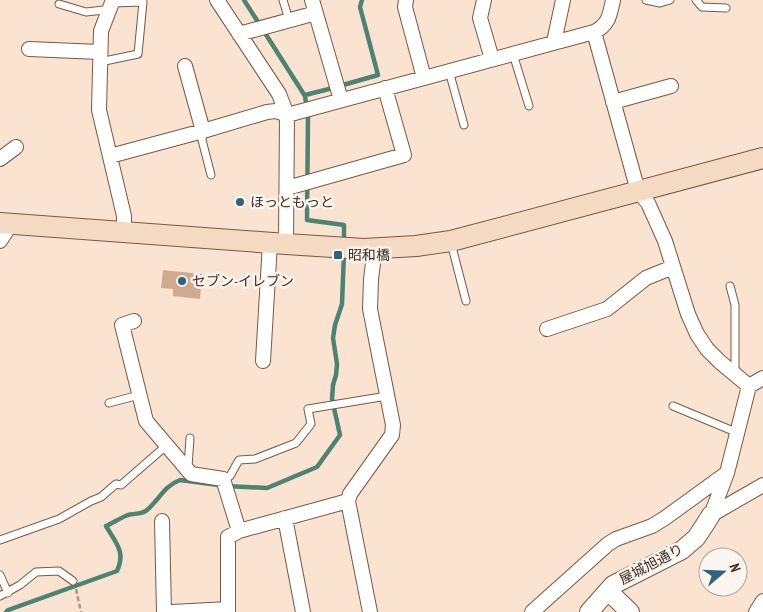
<svg xmlns="http://www.w3.org/2000/svg" width="763" height="612" font-family="'PT Sans Narrow','Noto Sans JP',sans-serif">
	<rect width="100%" height="100%" fill="#fbe3d2"/>
	<g fill="none" stroke-linecap="round" stroke-linejoin="round">
		<!-- stream -->
		<path stroke="#4e8272" stroke-width="4.5" d="M244 0 305 96 308 116 307 220 344 225V243
			M343 85 378 75 360 7 362 0
			M305 95 333 88
			M6 612 8 610 117 571C126 552 116 543 106 526 113 523 120 518 128 515 134 513 141 515 147 510 159 500 164 486 180 480L226 486 267 488 317 467 340 435 332 399 333 385 336 375 337 364 333 338 335 325 342 304 344 253"/>
	</g>
	<!-- building -->
	<path fill="#cfaa8f" d="M163 270 202 274 200 299 173 296V289L161 288Z"/>
	<g fill="none" stroke-linecap="round" stroke-linejoin="round">
		<!-- service casing -->
		<g stroke="#795840" stroke-width="9">
			<path id="service" d="M283 0 289 20
				M646 0 660 3 670 0
				M696 0 702 7 726 8
				M59 4 86 12 104 10 112 3 143 2 138 54 100 62
				M513 54 529 106
				M449 71 464 125
				M203 131 202 140 211 175
				M451 243 466 301
				M730 286 735 305V375
				M109 403 139 395
				M673 406 738 433
				M188 467 190 438
				M223 479 230 476 239 460 255 459 296 443 311 424 308 409 387 396
				M0 540 59 519 91 501 101 497 116 484 121 485 167 445
				M0 575 8 593
				M0 596 20 585 36 572 59 571 73 581"/>
		</g>
		<!-- minor casing -->
		<g stroke="#795840" stroke-width="16">
			<path id="minor" d="M113 0 101 31 99 110 124 216V232
				M217 0 279 94 287 115 286 244
				M312 0 341 100
				M406 0 405 7 424 78
				M484 0 480 18 492 59
				M594 32 638 191 648 203 665 241 688 314 697 334 707 349 720 362 749 386
				M239 34 316 13
				M554 42 563 0
				M29 49 100 52
				M185 66 203 131
				M613 102 671 86
				M110 156 203 131 267 112 276 111 287 115 291 114 594 32C609 25 610 14 613 0
				M0 159 16 147
				M287 188 404 155 385 88
				M0 241 11 224
				M134 321 122 325 146 421 191 474 223 479 239 531
				M547 329 607 309 646 278 673 267
				M263 361 270 243
				M711 515 727 473 749 386 763 378
				M711 515 763 485
				M285 518 303 612
				M162 521 164 612
				M172 612 228 609
				M228 612V537L239 531 348 501
				M370 612 348 501 350 494 392 435 393 425 370 309 371 279 375 248
				M532 612 608 544 616 539 652 526 665 518 727 473
				M756 612 763 601"/>
		</g>
		<!-- tertiary casing -->
		<g stroke="#795840" stroke-width="20">
			<path id="tertiary" d="M608 591 630 612
				M589 612 613 585 682 550 696 538 704 526 711 515"/>
		</g>
		<!-- secondary casing -->
		<g stroke="#795840" stroke-width="22">
			<path id="secondary" d="M0 223 286 244 364 249 416 246 451 241 763 158"/>
		</g>
		<!-- path -->
		<path stroke="#ac9889" stroke-width="2.5" stroke-dasharray="5 2.5" stroke-linecap="butt" d="M76 589 81 612"/>
		<!-- service -->
		<use href="#service" stroke="#fff" stroke-width="7"/>
		<!-- minor -->
		<use href="#minor" stroke="#fff" stroke-width="14"/>
		<!-- tertiary -->
		<use href="#tertiary" stroke="#fff" stroke-width="18"/>
		<!-- secondary -->
		<use href="#secondary" stroke="#f5dac3" stroke-width="20"/>
	</g>
	<!-- markers -->
	<g fill="#30617f" stroke="#fcf4ee" stroke-width="2">
		<circle cx="240" cy="202" r="5"/>
		<rect x="333" y="250" width="10" height="10" rx="2.5"/>
		<circle cx="182" cy="281" r="5"/>
	</g>
	<g text-anchor="middle" stroke-width="5" stroke-linejoin="round" paint-order="stroke">
		<!-- poi labels -->
		<g font-size="14" fill="#3b2c21" stroke="#fcf4ee" text-anchor="start">
			<text x="250" y="207">ほっともっと</text>
			<text x="348" y="260">昭和橋</text>
			<text x="192" y="286">セブン-イレブン</text>
		</g>
		<!-- street labels -->
		<g font-size="14" fill="#3b2c21" stroke="#fcf4ee">
			<text transform="translate(651 564) rotate(-28)" y="5">屋城旭通り</text>
		</g>
	</g>
	<!-- north arrow -->
	<g transform="translate(723 572) rotate(71)"><circle r="24" fill="#fcf4ee" stroke="#afa49c"/>
	<path d="M0-4L9 19L0 12L-9 19Z" fill="#30617f"/>
	<text y="-8" font-size="14" font-weight="bold" text-anchor="middle" fill="#3b2c21">N</text>
	</g>
</svg>
